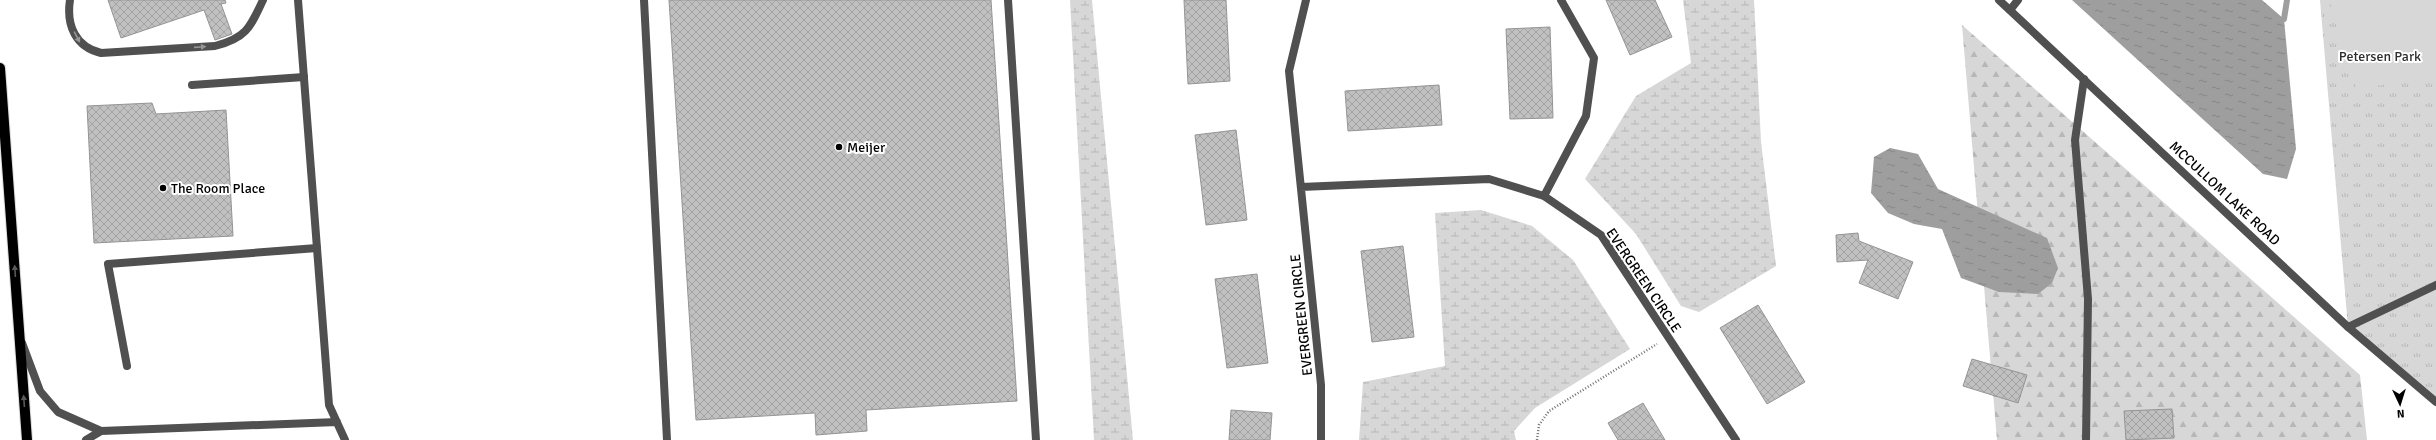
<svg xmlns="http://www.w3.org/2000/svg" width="2436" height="440" font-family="Signika,sans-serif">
	<defs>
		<pattern id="grass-tufts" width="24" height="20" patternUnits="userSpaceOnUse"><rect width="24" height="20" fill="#d7d7d7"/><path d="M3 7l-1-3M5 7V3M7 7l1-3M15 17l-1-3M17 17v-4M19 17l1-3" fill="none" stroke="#b7b7b7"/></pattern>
		<pattern id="forest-firs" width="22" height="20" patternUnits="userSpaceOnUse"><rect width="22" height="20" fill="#d7d7d7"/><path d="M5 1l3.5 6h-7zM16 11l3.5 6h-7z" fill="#b7b7b7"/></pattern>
		<pattern id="wetland-marsh" width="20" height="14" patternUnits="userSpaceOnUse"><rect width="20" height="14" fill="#d7d7d7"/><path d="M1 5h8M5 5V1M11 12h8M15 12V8" fill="none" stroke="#b7b7b7"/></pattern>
		<pattern id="water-ripples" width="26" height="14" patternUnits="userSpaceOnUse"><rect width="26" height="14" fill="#9e9e9e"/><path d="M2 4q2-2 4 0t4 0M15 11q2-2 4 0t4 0" fill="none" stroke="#868686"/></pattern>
		<pattern id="building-cross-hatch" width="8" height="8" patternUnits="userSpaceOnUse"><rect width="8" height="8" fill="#c0c0c0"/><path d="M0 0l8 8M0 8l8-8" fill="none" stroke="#a3a3a3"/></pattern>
	</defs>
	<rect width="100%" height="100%" fill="#fff"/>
	<!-- grass -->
	<path fill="url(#grass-tufts)" d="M2320 0H2436V402L2348 327Z"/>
	<!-- forest -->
	<path fill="url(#forest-firs)" d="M1962 25 2360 375 2367 440H1997Z"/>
	<!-- wetland -->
	<path fill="url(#wetland-marsh)" d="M1070 0H1092L1133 440H1094Z
		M1683 0H1754L1761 142 1776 266 1699 312 1681 306 1636 234 1585 179 1636 96 1691 63Z
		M1481 210 1532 226 1573 260 1630 349 1535 408 1514 431 1516 440H1359L1363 382 1445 366 1435 213Z"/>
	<!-- pitch -->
	<path fill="#d7d7d7" d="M2329 0H2436V79L2356 88Z"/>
	<!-- water -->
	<path fill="url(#water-ripples)" d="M2072 0H2262L2284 19 2296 149 2287 179 2263 174Z
		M1890 148 1918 154 1938 189 2047 238 2058 268 2052 283 2038 294 1999 292 1961 278 1942 229 1914 224 1888 213 1871 193 1874 157Z"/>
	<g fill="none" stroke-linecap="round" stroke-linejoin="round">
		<!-- stream -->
		<path stroke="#9e9e9e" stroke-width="6" d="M2284 19 2287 0"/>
	</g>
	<!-- building -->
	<path fill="url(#building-cross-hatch)" stroke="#949494" d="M108 0H225L226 3 221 4 232 34 215 40 204 10 121 38Z
		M669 0H991L1017 401 866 410 867 431 816 435 815 413 696 420Z
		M1184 0H1226L1230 81 1188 84Z
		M1606 0H1655L1672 37 1630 55Z
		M1550 27 1553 118 1510 119 1506 29Z
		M1439 85 1442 125 1348 131 1345 91Z
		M152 103 156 114 226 110 233 236 94 243 87 106Z
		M1236 130 1247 220 1206 225 1195 135Z
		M1858 233 1859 241 1913 262 1898 299 1859 283 1868 260 1837 262 1836 235Z
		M1403 246 1414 337 1372 342 1361 251Z
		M1257 274 1268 363 1227 368 1215 279Z
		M1758 305 1805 382 1767 404 1720 328Z
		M1972 359 2027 375 2018 403 1963 386Z
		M1643 403 1665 440H1618L1608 423Z
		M2172 409 2174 438 2126 440 2124 411Z
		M1231 410 1272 413 1270 440H1229Z"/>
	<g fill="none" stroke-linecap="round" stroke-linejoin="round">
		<!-- primary casing -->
		<g stroke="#dbdbdb" stroke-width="12">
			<path id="primary" d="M0 68 27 440"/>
		</g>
		<!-- path -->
		<path stroke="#727272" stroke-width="2.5" stroke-dasharray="1 2" stroke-linecap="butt" d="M1537 440 1539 425 1549 411 1657 344"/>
		<!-- service -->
		<path stroke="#505050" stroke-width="8" d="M70 0C66 26 76 47 101 53L215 46C246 38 250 28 263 0
			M644 0 667 440
			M1008 0 1036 440
			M2084 79 2075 140 2088 299 2086 440
			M192 85 304 77
			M1544 196 1586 116 1594 58 1561 0
			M127 366 108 264 317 248"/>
		<!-- minor -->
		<path stroke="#505050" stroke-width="8" d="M298 0 329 405 345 440
			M1306 0 1289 71 1321 385V440
			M2010 10 2018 0
			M1301 187 1489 179 1544 196 1601 235 1736 440
			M2348 327 2436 285
			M22 343 40 391 58 412 101 431 337 422
			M86 440 101 431"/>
		<!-- tertiary -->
		<path stroke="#505050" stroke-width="8" d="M1999 0 2348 327 2436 402"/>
		<!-- primary -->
		<use href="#primary" stroke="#000" stroke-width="10"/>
	</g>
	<!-- one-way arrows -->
	<defs><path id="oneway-solid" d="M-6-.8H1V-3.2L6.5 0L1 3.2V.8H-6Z"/></defs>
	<g fill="#969696">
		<use href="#oneway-solid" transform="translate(77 37) rotate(62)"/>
		<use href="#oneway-solid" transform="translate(200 47) rotate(-4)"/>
	</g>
	<g fill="#595959">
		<use href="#oneway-solid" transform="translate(15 271) rotate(-94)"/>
		<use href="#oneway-solid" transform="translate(24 401) rotate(-94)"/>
	</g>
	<!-- markers -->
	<g fill="#000" stroke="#fff" stroke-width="1.5">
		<circle cx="839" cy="147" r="4"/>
		<circle cx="163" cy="188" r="4"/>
	</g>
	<g text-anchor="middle" stroke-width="4" stroke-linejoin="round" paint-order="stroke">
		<!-- park labels -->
		<g font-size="14" fill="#2e2e2e" stroke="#fff">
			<text x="2380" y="61">Petersen Park</text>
		</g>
		<!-- poi labels -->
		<g font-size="14" fill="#000" stroke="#fff" text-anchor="start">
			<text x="847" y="152">Meijer</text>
			<text x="171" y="193">The Room Place</text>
		</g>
		<!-- street labels -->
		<g font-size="14" fill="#000" stroke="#fff">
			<text transform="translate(2225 193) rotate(43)" y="5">MCCULLOM LAKE ROAD</text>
			<text transform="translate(1644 280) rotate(56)" y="5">EVERGREEN CIRCLE</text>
			<text transform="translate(1301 315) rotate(-96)" y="5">EVERGREEN CIRCLE</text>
		</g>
	</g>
	<!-- north arrow -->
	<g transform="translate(2400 404) rotate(176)" stroke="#ffffff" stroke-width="3" paint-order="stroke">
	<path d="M0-3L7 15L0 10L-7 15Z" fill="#000000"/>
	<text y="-6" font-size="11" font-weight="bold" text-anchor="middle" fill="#000000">N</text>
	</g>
</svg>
